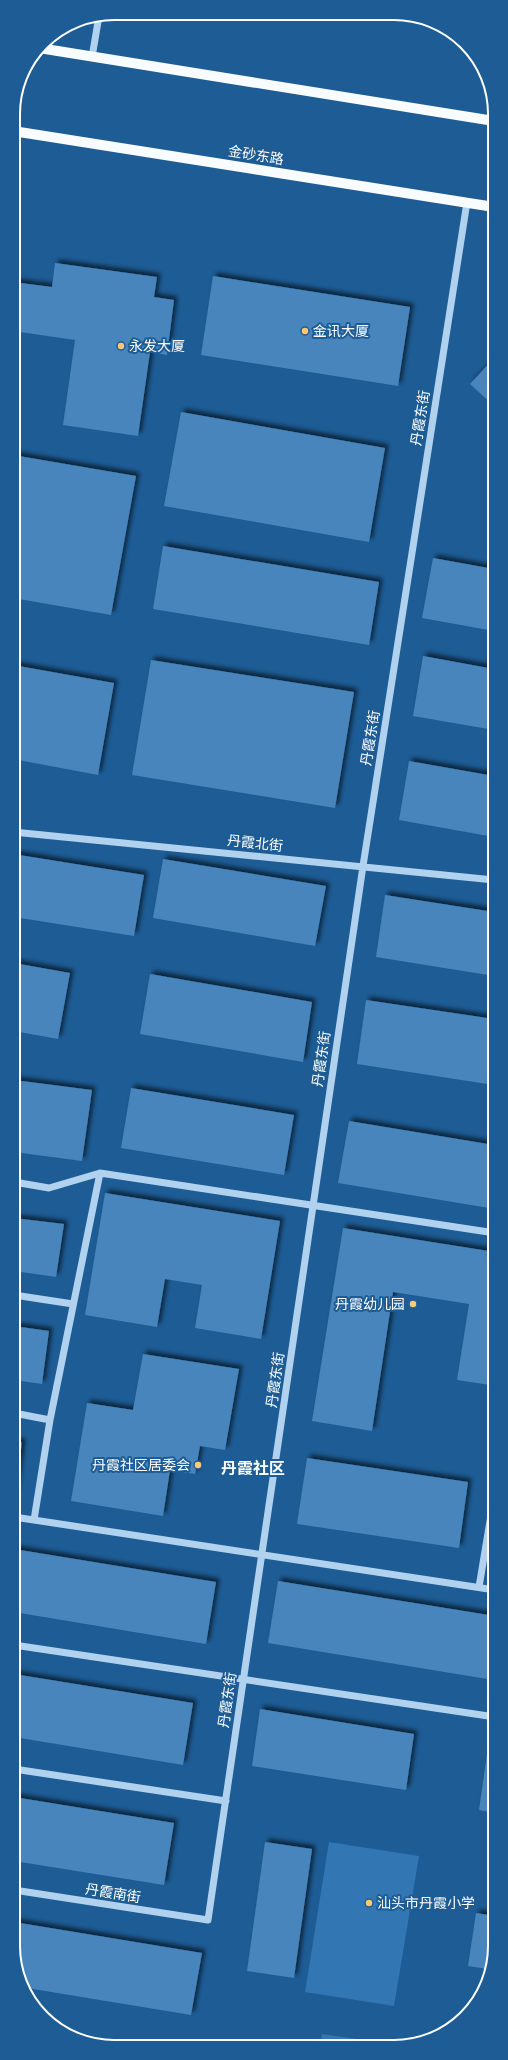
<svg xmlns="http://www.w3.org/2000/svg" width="508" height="2060" font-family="'Fira Sans','Noto Sans SC',sans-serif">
	<defs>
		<filter id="shadow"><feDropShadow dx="3.5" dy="-3.5" stdDeviation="2" flood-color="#0009"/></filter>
	</defs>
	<rect width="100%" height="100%" fill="#1d5c95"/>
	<!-- green -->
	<path fill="#3276b3" d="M329 1842 419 1856 394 2006 305 1992Z
		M322 2034 405 2046H320Z"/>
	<!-- building -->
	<path fill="#4685bc" filter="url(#shadow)" d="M55 263 157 277 154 297 174 300 167 355 150 352 138 436 63 425 75 340 13 331V282L52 287Z
		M213 276 410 307 398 386 201 355Z
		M494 358V406L470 384Z
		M181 412 385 448 369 542 164 506Z
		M13 455 136 476 111 615 13 598Z
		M163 546 379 582 369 645 153 609Z
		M433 558 494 569V631L422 618Z
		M423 656 494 669V730L413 716Z
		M151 660 354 692 335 808 132 775Z
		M13 665 114 683 98 775 13 759Z
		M409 761 494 776V837L399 820Z
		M13 854 144 875 134 936 14 917Z
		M163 859 326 886 315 946 153 918Z
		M385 895 494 912V976L376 957Z
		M14 963 70 973 58 1039 14 1031Z
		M150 974 312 1002 303 1062 140 1034Z
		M366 1000 494 1019V1085L357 1064Z
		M14 1080 92 1090 82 1161 14 1152Z
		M131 1088 294 1115 284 1175 121 1148Z
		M349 1121 494 1145 495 1209 338 1183Z
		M105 1193 280 1221 261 1339 195 1328 202 1285 165 1279 157 1327 85 1315Z
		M14 1218 64 1224 56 1277 14 1271Z
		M343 1228 495 1252V1358L490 1385 457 1380 469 1304 393 1292 372 1431 312 1421Z
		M14 1326 49 1331 42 1384 14 1380Z
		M143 1354 239 1369 225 1450 200 1446 195 1474 170 1470 163 1516 71 1501 87 1403 133 1410Z
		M14 1441 22 1442 15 1495H14Z
		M307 1458 468 1482 459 1548 297 1524Z
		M14 1549 216 1582 206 1644 14 1612Z
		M278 1581 495 1616V1632L487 1679 268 1643Z
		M14 1674 193 1703 183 1765 14 1737Z
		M260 1709 414 1734 406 1790 252 1766Z
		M487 1754 495 1755V1813L479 1810Z
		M14 1797 174 1823 164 1885 14 1861Z
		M265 1842 312 1849 294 1978 247 1971Z
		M476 1913 495 1916V1953L487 1985 484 1990 487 1969 468 1966Z
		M14 1922 202 1953 191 2015 27 1988 14 1960Z"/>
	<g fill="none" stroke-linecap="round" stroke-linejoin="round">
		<!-- minor -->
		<path stroke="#b1d2ef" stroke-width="7" d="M92 57 99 16
			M13 832 494 880
			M14 1182 49 1188 100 1173 495 1233
			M14 1295 73 1304
			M14 1413 50 1420
			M14 1517 495 1590
			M34 1520 50 1420 100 1173
			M479 1587 495 1491
			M14 1645 495 1717
			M14 1769 226 1801
			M14 1890 208 1920 363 866 467 202"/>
		<!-- major -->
		<path stroke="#f9fcff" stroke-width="10" d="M39 48 494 121
			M13 131 494 207"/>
	</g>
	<!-- markers -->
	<g fill="#fec970" stroke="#1d5c95" stroke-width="1.5">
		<circle cx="305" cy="331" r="4"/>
		<circle cx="121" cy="346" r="4"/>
		<circle cx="413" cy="1304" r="4"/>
		<circle cx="198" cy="1465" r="4"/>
		<circle cx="369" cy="1903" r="4"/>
	</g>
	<g text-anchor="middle" stroke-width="4" stroke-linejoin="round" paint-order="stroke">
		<!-- street labels -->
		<g font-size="14" fill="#fff" stroke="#1d5c95">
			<text transform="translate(256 155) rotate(9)" y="5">金砂东路</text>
			<text transform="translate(420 418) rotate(-81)" y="5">丹霞东街</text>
			<text transform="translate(370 738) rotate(-81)" y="5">丹霞东街</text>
			<text transform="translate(255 843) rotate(6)" y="5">丹霞北街</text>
			<text transform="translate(321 1059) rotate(-82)" y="5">丹霞东街</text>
			<text transform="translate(275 1380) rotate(-82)" y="5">丹霞东街</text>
			<text transform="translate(227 1700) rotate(-82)" y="5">丹霞东街</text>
			<text transform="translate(113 1893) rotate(9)" y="5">丹霞南街</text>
		</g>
		<!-- poi labels -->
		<g font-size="14" fill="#fff" stroke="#1d5c95" text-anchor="start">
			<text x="313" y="336">金讯大厦</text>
			<text x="129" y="351">永发大厦</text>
			<text x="405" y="1309" text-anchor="end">丹霞幼儿园</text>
			<text x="190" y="1470" text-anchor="end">丹霞社区居委会</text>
			<text x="377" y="1908">汕头市丹霞小学</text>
		</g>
		<!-- quarter labels -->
		<g font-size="16" font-weight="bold" fill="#fff" stroke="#1d5c95">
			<text x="253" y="1474">丹霞社区</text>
		</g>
	</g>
	<!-- crop -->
	<path d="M0 0H508V2060H0ZM114 20H394A94 94 0 0 1 488 114V1946A94 94 0 0 1 394 2040H114A94 94 0 0 1 20 1946V114A94 94 0 0 1 114 20Z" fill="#1d5c95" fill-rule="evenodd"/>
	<path fill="none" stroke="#fff" stroke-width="2" d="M114 20H394A94 94 0 0 1 488 114V1946A94 94 0 0 1 394 2040H114A94 94 0 0 1 20 1946V114A94 94 0 0 1 114 20Z"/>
</svg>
